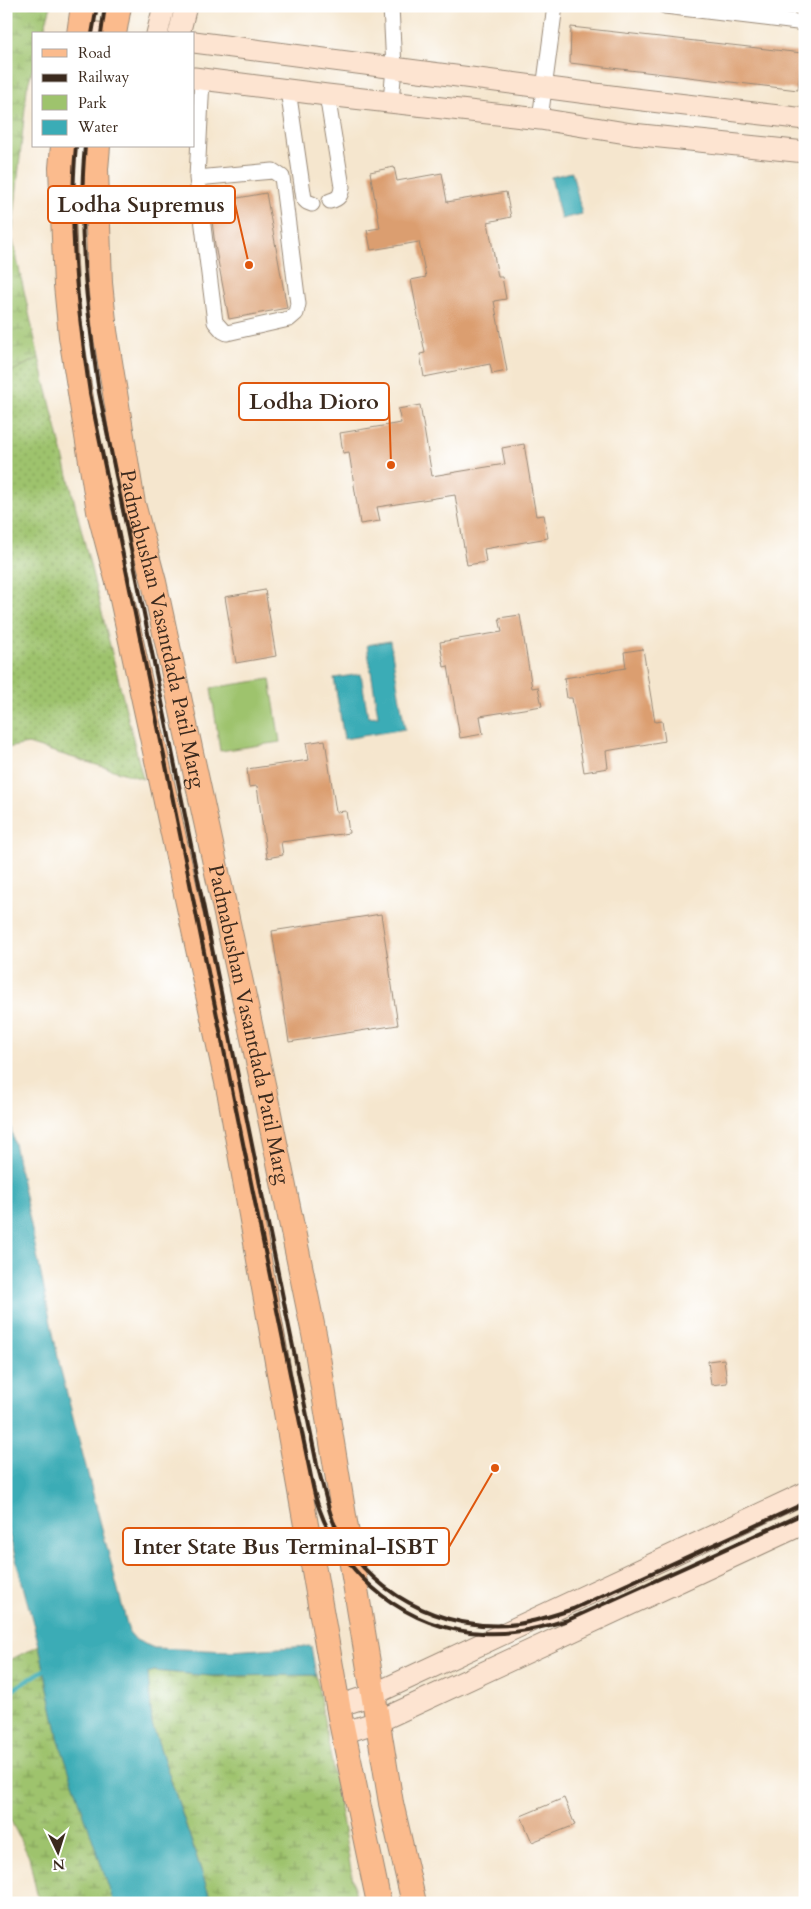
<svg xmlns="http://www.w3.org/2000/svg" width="811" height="1909" font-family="Cardo,serif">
	<defs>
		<pattern id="grass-dots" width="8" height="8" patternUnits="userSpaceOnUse" patternTransform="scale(1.25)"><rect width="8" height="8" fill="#9ec36d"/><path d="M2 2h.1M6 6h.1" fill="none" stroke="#829f59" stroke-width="1.8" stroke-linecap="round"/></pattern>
		<pattern id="wetland-marsh" width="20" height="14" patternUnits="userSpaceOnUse" patternTransform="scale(1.25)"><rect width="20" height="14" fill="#9ec36d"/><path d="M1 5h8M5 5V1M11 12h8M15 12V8" fill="none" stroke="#829f59"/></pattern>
	</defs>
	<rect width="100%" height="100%" fill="#fff"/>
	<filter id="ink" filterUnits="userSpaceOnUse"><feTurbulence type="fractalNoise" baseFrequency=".02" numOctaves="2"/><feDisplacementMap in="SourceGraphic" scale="10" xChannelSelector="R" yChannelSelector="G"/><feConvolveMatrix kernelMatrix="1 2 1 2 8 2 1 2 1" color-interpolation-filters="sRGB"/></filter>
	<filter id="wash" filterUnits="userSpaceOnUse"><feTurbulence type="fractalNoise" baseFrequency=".0096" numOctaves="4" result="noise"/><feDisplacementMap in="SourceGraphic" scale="20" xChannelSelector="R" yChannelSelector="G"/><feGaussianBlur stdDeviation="1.12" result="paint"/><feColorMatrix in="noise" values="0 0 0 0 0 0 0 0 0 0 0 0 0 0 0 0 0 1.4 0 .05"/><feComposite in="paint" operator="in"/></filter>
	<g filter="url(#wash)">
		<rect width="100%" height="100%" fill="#f5e6ce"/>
		<!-- grass -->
		<path fill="url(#grass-dots)" stroke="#6c7646" d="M39 358 143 779 28 744 6 748V374Z"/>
		<!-- wetland -->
		<path fill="url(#wetland-marsh)" stroke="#6c7646" d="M6 6H51L43 34H34V64L27 88 12 237 39 358 6 374Z
			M39 1645 59 1741 122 1903H39L29 1857 6 1811V1662Z
			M154 1671 211 1676 316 1675 357 1903H212L152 1724 148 1673Z"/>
		<!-- green -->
		<path fill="#9ec36d" stroke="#6c7646" d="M270 679 280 742 220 751 211 688Z"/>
		<!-- water -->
		<path fill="#3bacb6" stroke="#3b6b6a" d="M572 172 582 214 561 219 551 177Z
			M390 641 405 729 344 739 334 678 361 674 368 717 378 716 367 645Z
			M6 1104 60 1367 129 1632 136 1640 154 1648 230 1651 311 1646 316 1675 211 1676 154 1671 148 1673 152 1724 212 1903H114L59 1741 39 1645 6 1523Z"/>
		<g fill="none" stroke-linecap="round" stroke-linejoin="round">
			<!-- stream -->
			<path stroke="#3bacb6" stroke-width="4.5" d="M6 1694 47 1668"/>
		</g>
		<g id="blocks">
			<!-- building -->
			<path fill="#db9e6f" d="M571 27 802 53 798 90 570 63Z
				M394 167 397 181 442 173 447 202 506 192 511 217 488 222 498 277H502L506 299 494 301 507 371 492 374 490 364 424 377 420 354 425 353 411 280 426 277 419 242 371 250 367 230 380 228 370 172Z
				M266 193 287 308 229 319 215 245 212 221 216 220 215 211 223 210 221 201Z
				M420 405 432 476 505 464 502 448 524 444 536 516 544 515 548 538 484 549 486 562 467 565 455 495 377 507 380 521 360 524 349 452 343 453 340 433 401 423 398 409Z
				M265 590 276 656 236 663 225 597Z
				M520 615 532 688 538 687 542 706 480 716 483 734 460 738 448 666 444 667 440 642 502 632 499 618Z
				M643 649 655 722 662 721 665 741 606 751 608 768 584 772 572 698H567L564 678 626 668 624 652Z
				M325 740 336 812 346 811 349 833 281 842 283 855 267 858 257 786 249 787 247 769 309 760 306 743Z
				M381 914 398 1025 289 1042 272 931Z
				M724 1359 727 1383 711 1385 708 1361Z
				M564 1798 575 1825 532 1842 521 1816Z"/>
		</g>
	</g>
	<g filter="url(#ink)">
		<use href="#blocks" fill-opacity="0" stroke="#988876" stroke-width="1"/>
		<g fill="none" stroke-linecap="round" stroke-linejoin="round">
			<!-- street casing -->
			<g stroke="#988876" stroke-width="17">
				<path id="street" d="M665 6 805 23
					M288 90 304 199 307 202 312 204
					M327 95 342 187C341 195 339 199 330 201
					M391 101 394 68 391 6
					M540 119 555 6
					M197 178 215 322 223 331 227 333 289 319 296 313 298 304 282 177 273 171 197 178 202 79"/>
			</g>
			<!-- secondary casing -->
			<g stroke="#988876" stroke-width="23">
				<path id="secondary" d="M79 31 106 34
					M157 34 164 6
					M179 34 186 6
					M194 42 626 98 805 119
					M194 78 327 95 540 119 632 134 805 152
					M338 1706 372 1695 805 1493
					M343 1733 377 1722 805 1523"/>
			</g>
			<!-- primary casing -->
			<g stroke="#988876" stroke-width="26">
				<g id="primary">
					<path d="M79 34 83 6"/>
					<path d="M114 34 119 6"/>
					<path d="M63 146 61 168 66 285 71 336 99 511 120 590 230 1096 340 1717 379 1903"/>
					<path id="s1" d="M98 146 96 169 100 283 105 331 133 504 154 582 264 1089 315 1339 391 1803 414 1903"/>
				</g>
			</g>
			<!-- street -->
			<use href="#street" stroke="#fff" stroke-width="15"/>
			<!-- secondary -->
			<use href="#secondary" stroke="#fde4d1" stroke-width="21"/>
			<!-- primary -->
			<use href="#primary" stroke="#fbbb8d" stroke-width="24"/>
			<!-- rail -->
			<path stroke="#3b2a1e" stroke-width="4" d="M92 34 97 6
				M101 34 105 6
				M76 146C68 228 78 312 90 393L309 1467C312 1481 314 1495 319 1508 344 1578 407 1629 482 1633 511 1635 540 1628 568 1620L805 1513
				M85 146C77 228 87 311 99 392L317 1465C323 1484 326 1503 333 1521 363 1591 443 1634 518 1624 537 1621 555 1615 573 1609L805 1503"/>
		</g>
	</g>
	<g text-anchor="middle" stroke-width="4" stroke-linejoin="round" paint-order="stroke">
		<!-- street labels -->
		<g font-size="21" fill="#3b2a1e" stroke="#fff">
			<text dy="7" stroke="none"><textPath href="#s1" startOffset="489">Padmabushan Vasantdada Patil Marg</textPath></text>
			<text dy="7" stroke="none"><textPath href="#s1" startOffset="894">Padmabushan Vasantdada Patil Marg</textPath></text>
		</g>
	</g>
	<!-- callouts -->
	<path fill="none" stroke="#df570d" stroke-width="2" d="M249 265L235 204M391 465L389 401M495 1468L449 1547"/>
	<g fill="#df570d" stroke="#fff" stroke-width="2">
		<circle cx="249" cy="265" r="5"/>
		<circle cx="391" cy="465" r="5"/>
		<circle cx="495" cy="1468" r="5"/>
	</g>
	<g fill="#fff" stroke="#df570d" stroke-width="2">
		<rect x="48" y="186" width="187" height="37" rx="5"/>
		<rect x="239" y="383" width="150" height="37" rx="5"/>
		<rect x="123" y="1528" width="326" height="37" rx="5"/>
	</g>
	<g font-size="22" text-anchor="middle" font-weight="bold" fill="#3b2a1e">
		<text x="141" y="212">Lodha Supremus</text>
		<text x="314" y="409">Lodha Dioro</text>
		<text x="286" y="1554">Inter State Bus Terminal-ISBT</text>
	</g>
	<!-- margin -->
	<rect width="811" height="1909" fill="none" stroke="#fff" stroke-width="25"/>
	<!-- legend -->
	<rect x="32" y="32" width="162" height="115" fill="#ffffff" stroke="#b1aaa5"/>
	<rect x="42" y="49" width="25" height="8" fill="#fbbb8d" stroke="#b1aaa5"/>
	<text x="78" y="58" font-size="15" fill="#3b2a1e">Road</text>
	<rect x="42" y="74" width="25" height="8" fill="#3b2a1e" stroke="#b1aaa5"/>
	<text x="78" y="82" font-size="15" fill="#3b2a1e">Railway</text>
	<rect x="42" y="95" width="25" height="15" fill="#9ec36d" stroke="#b1aaa5"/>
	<text x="78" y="108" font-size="15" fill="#3b2a1e">Park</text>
	<rect x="42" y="120" width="25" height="15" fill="#3bacb6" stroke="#b1aaa5"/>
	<text x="78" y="132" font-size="15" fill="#3b2a1e">Water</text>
	<!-- north arrow -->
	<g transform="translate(58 1852) rotate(176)" stroke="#ffffff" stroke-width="4" paint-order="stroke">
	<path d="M0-4L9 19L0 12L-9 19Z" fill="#3b2a1e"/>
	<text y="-8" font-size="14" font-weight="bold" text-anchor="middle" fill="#3b2a1e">N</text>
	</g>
</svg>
